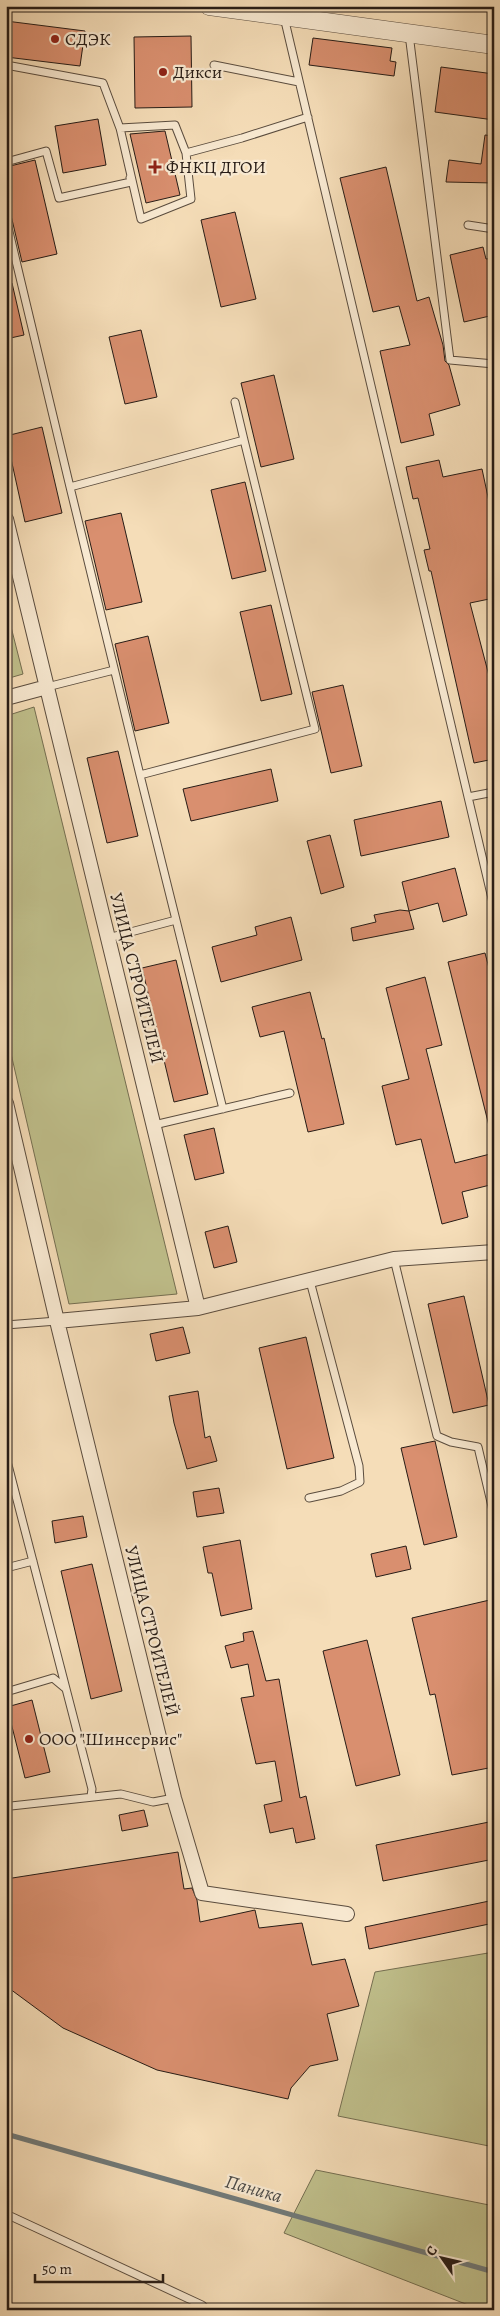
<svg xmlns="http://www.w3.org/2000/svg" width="500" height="2316" font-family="Alegreya,serif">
	<rect width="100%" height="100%" fill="#f5ddb8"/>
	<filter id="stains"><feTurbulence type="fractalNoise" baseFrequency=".004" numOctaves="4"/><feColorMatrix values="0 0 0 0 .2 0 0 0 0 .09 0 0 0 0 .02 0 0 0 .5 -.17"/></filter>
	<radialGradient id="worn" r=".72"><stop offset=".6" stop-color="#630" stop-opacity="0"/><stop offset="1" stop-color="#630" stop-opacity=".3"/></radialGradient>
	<!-- green -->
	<path fill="#c0c08c" stroke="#746e51" d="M6 607 23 674 6 679Z
		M34 707 177 1294 69 1304 6 1032V716Z
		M494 1952V2147L338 2116 375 1972Z
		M316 2170 494 2206V2310H481L284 2233Z"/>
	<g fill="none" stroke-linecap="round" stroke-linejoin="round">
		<!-- stream -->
		<path stroke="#717a79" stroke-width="5" d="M6 2134 494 2272"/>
	</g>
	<!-- building -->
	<path fill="#d98f6f" stroke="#271c16" d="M6 21 85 31 80 66 6 57Z
		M191 36 192 107 135 108 134 37Z
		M313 38 392 48 390 61 396 62 394 76 309 65Z
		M441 67 494 74V120L435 112Z
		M98 119 106 165 63 173 55 126Z
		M165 131 180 195 146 203 130 134Z
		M485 135 494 136V183L446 182 449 160 481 164Z
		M35 160 57 254 22 262 6 194V167Z
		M386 167 417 301 429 297 443 345 445 361 449 365 460 405 429 414 434 435 401 443 380 351 410 345 399 306 373 312 340 178Z
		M235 212 256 299 221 307 201 220Z
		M483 247 486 259 494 258V315L464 322 450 255Z
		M12 283 24 335 6 339V284Z
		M141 330 157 397 125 404 109 337Z
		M274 375 294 459 261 467 241 383Z
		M42 427 62 513 25 522 6 436Z
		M439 460 443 477 482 469 494 525V598L470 603 494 695V759L474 763 431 571H429L424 550 430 549 418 498 413 499 406 467Z
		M245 482 266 571 232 579 211 490Z
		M121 513 142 602 106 610 85 521Z
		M271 605 292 694 261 701 240 612Z
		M148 636 169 723 135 731 115 644Z
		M343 685 362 766 331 773 312 692Z
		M118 751 138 836 107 843 87 758Z
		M271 769 278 801 191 821 183 789Z
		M441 801 449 837 361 856 354 820Z
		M330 835 344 887 321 894 307 841Z
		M455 868 467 915 443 922 438 903 409 911 402 882Z
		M400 910 409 911 414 929 353 941 351 928 376 922 374 915Z
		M291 917 302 960 221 982 212 947 257 935 255 927Z
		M485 953 494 987V1125L489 1126 448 962Z
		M176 960 208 1094 174 1102 142 968Z
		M425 977 442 1045 426 1049 455 1163 494 1153V1184L462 1192 468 1217 442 1224 421 1139 396 1145 382 1086 409 1079 386 988Z
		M310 992 322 1039 324 1038 344 1124 308 1132 284 1031 260 1037 252 1007Z
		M214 1128 224 1173 195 1180 184 1135Z
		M228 1226 237 1262 214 1268 205 1232Z
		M464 1296 489 1405 453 1413 428 1304Z
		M183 1327 190 1353 156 1361 150 1334Z
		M306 1337 334 1458 287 1469 259 1348Z
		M198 1391 205 1438 210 1436 217 1461 187 1469 174 1423 169 1396Z
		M435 1441 457 1537 424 1545 401 1448Z
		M219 1488 224 1513 197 1517 193 1492Z
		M83 1516 87 1537 55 1543 52 1521Z
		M240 1540 252 1609 221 1616 212 1573H208L203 1547Z
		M406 1546 411 1569 376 1577 371 1554Z
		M92 1564 122 1691 91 1699 61 1571Z
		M494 1599V1767L452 1775 435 1694 430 1695 412 1618Z
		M253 1631 266 1681 279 1679 300 1798 306 1796 315 1839 296 1843 293 1828 270 1833 264 1805 282 1801 275 1761 256 1764 241 1698 254 1696 248 1664 231 1668 225 1646 244 1641 243 1633Z
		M367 1640 400 1775 356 1786 323 1651Z
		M32 1700 50 1772 25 1778 7 1707Z
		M144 1810 148 1826 122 1831 119 1815Z
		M489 1822 494 1845V1859L383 1881 376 1845Z
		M178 1852 184 1889 192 1888 197 1900 200 1922 255 1910 259 1928 302 1923 312 1965 345 1959 359 2006 327 2014 338 2060 310 2066 291 2088 288 2099 157 2070 63 2028 6 1986V1879Z
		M494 1900V1923L369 1949 365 1927Z"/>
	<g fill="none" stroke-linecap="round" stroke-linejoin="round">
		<!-- service casing -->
		<g stroke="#5a4c3e" stroke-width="9">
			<path id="service" d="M284 17 494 907
				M409 34 450 360 494 364
				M6 65 103 83 121 131
				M214 65 299 82
				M186 153 191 199 141 219 120 128 175 125 186 153 242 138 308 117
				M6 162 46 151 59 198 131 182 130 178
				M6 219 70 487
				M468 225 494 229
				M235 402 244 440
				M244 440 315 729 140 775 70 487Z
				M47 687 114 670
				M140 775 223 1109
				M468 797 494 792
				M108 938 176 920
				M154 1125 290 1093
				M394 1259 437 1436 451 1442 478 1447 494 1515
				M6 1325 57 1321
				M6 1464 8 1465 92 1789 91 1796
				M309 1498 341 1491 360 1482 359 1466 310 1281
				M6 1568 33 1561
				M6 1692 53 1678 65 1688
				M6 1804 11 1806 121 1794 153 1802 174 1798
				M6 2214 202 2305 207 2310"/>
		</g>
		<!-- minor casing -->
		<g stroke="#5a4c3e" stroke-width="16">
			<path id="minor" d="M6 519 198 1308 57 1321
				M6 698 47 687
				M6 1103 57 1321 174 1798 202 1893 347 1914
				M198 1308 394 1259 494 1252"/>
		</g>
		<!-- tertiary casing -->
		<g stroke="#5a4c3e" stroke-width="19">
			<path id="tertiary" d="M209 6 494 45"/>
		</g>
		<!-- service -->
		<use href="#service" stroke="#f8e9d1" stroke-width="7"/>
		<!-- minor -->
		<use href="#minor" stroke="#f8e9d1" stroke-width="14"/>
		<!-- tertiary -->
		<use href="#tertiary" stroke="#f8e9d1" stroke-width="18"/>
	</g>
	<!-- markers -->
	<g fill="#8f2418" stroke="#f8e9d1" stroke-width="2">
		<circle cx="55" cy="39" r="5"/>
		<circle cx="163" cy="72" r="5"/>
		<path d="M152.5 159.5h5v5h5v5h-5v5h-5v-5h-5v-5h5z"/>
		<circle cx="29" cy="1739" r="5"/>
	</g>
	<g text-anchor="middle" stroke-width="4.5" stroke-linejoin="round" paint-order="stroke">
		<!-- poi labels -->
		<g font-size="18" fill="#271c16" stroke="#f8e9d1" text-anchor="start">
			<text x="65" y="45">СДЭК</text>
			<text x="173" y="78">Дикси</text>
			<text x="166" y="173">ФНКЦ ДГОИ</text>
			<text x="39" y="1745">ООО "Шинсервис"</text>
		</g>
		<!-- street labels -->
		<g font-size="18" fill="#271c16" stroke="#f8e9d1">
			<text transform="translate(137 978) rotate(76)" y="6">УЛИЦА СТРОИТЕЛЕЙ</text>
			<text transform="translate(152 1631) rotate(76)" y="6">УЛИЦА СТРОИТЕЛЕЙ</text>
		</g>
		<!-- water labels -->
		<g font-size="19" font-style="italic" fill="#4c4b48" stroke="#f8e9d1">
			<text transform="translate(254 2188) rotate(16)" y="7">Паника</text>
		</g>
	</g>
	<!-- margin -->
	<rect width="500" height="2316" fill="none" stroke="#f5ddb8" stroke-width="25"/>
	<rect x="8" y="8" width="485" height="2301" fill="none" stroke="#271c16" stroke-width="2.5"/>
	<rect x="12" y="12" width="475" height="2291" fill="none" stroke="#271c16"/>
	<!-- north arrow -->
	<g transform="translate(442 2258) rotate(304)" stroke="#f8e9d1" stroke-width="4" paint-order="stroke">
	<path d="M0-4L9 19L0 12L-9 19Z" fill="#271c16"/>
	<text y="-8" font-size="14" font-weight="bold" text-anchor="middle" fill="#271c16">С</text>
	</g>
	<!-- scale -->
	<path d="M35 2274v8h128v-8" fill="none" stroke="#271c16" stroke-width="2.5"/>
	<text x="42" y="2274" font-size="15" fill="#271c16" stroke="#f8e9d1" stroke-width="4" paint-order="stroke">50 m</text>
	<rect width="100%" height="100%" filter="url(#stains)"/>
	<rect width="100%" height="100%" fill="url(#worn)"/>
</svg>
